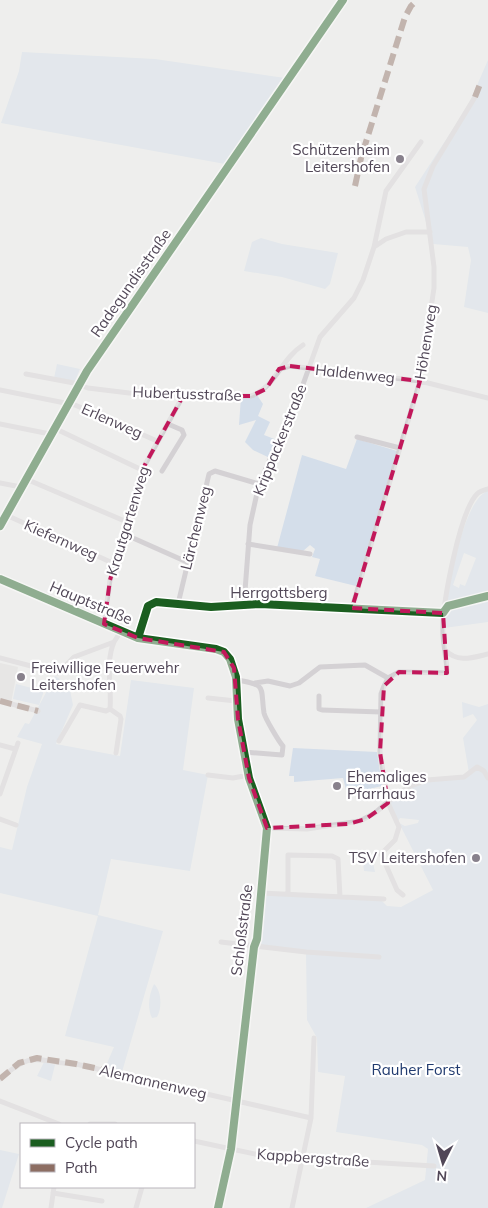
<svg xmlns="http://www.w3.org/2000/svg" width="488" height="1208" font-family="Mulish,sans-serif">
	<rect width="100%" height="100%" fill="#eeeeed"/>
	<!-- education -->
	<path fill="#dddcdc" d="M0 663 18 667 11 703 0 700Z"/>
	<!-- green -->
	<path fill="#d4deea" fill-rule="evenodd" d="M22 52 155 59 285 78 225 164 1 123 19 71Z
		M488 60V313L464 307 471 260 468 247 433 244 415 187 468 106Z
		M261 238 282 244 338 253 330 284 325 289 282 277 244 271 252 242Z
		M57 364 80 369 75 381 54 378Z
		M257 395 263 404 258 416 270 422 264 435 277 440 270 458 253 450 245 442 256 420 239 425 241 397Z
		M357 439 397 451 356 586 315 576 320 559 312 557 315 549 310 545 303 551 277 548 302 455 346 469Z
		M488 491V622L444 628C446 601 461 500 488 491ZM464 553 476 558 465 586 460 584 459 588 453 585Z
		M55 676 69 685 73 705 56 744 120 756 131 680 194 688 183 770 208 775 190 871 111 859 98 915 163 931 122 1072 105 1068 114 1047 65 1036 98 916 0 893V847L12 850 27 787 42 744 17 737 25 723 29 724Z
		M16 684 44 691 39 705 13 699Z
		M462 702 479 707 488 704V1208H366L425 1180 428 1149 422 1145 336 1132 345 1076 318 1072 317 1038 307 1020 306 952 254 947 261 893 380 899 387 906 401 907 433 890 399 823 405 826 418 823 419 820 400 818 398 821 388 803C398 793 412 785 426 781 443 776 449 783 469 773L463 738 477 720 473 714 463 718Z
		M293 748 377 752 382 786 347 794 343 778 294 782V776H289Z
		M362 854H371L375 872 364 871Z
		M154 984C162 991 162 1009 157 1017L152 1018C147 1008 149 994 154 984Z
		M44 1062 55 1065 51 1081 37 1076Z
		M0 1150 19 1154 2 1208H0Z"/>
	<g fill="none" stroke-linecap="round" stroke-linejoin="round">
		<!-- street -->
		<path stroke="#d4d1d4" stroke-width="5" d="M374 247 386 191 421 142
			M280 369 290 366 420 381 488 398
			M26 374 74 383 88 388 129 393 251 396C275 388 281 359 303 345
			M0 390 75 405 157 441
			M0 424 50 434
			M54 428 142 470
			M357 437 400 448
			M162 471 184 435 182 430 168 424
			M26 479 127 522
			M0 483 21 487
			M6 515 115 564
			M124 534 187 562
			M248 544 310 554
			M0 579 138 638 216 649 224 652 230 659 236 677 238 719 249 778 267 828 257 939 254 947 231 1149 218 1208
			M178 604 209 474 215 471 259 484
			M244 604 250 525 259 484 301 390 320 337 354 298 363 280 374 247 386 239 406 232H430
			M352 608 420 381 434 288V267L424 189 433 166 475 97
			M104 624 110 580 142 470 183 396
			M138 638 148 606 156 602 211 607 260 604 443 613
			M114 642C105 663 112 687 110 709L120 716 121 719 116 753
			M445 650C458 663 471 658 488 654
			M0 658 58 673 74 657 114 642 121 631
			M237 680C268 685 260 687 264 713 265 718 279 742 283 746L282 755 244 752
			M255 683 268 681 290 686 299 683 320 667 365 665 388 678
			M319 696V709L322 710 381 712
			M208 698 236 701
			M0 701 38 711
			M59 741 80 705 106 711 110 709
			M0 745 15 749
			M208 775 233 778 249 775
			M0 794 18 743
			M0 819 16 825
			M267 828 307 829 360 821 375 813 397 794 411 786 427 780 464 777 477 767 484 771 488 778
			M261 893 384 899
			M288 894V855L332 856 338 859 340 897
			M403 895 397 890 381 854 395 840 399 827 388 803 380 752 381 694 384 686 388 678 399 672 447 673C447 657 442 642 443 627 443 601 460 511 477 494 480 491 484 490 488 489
			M221 942 306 952 379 957
			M0 1079C35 1048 36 1063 76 1064L311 1118
			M0 1101 59 1124
			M90 1124H115
			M194 1141 264 1156 434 1166
			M53 1193 102 1201
			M51 1208 54 1187
			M136 1208 142 1187
			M292 1208 311 1118 314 1038"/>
		<!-- secondary -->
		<path stroke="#d2cfd4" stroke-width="7" d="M0 526 87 371 343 0"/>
		<!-- quiet -->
		<path stroke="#8d6e63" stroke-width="6" stroke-dasharray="12 6" stroke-linecap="butt" d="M475 97 480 84
			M355 186 361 158 405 17 411 6 417 0
			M0 701 38 711
			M0 1079 19 1063 37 1058 76 1064 122 1074"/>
		<!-- cycleway casing -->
		<g stroke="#fff" stroke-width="11">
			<path id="cycleway" d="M0 526 87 371 343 0
				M0 579 138 638 216 649 224 652 230 659 236 677 238 719 249 778 267 828 257 939 254 947 231 1149 218 1208
				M138 638 148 606 156 602 211 607 260 604 443 613 448 606 488 596"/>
		</g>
		<!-- cycleway -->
		<use href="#cycleway" stroke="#1b5e20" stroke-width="8"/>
	</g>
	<!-- marked area -->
	<path d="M0 0H488V1208H0ZM290 366 420 381 352 608 443 613 447 673 399 672 384 686 380 752 388 803 366 819 348 824 267 828 249 778 238 719 234 668 224 652 138 638 104 624 110 580 142 470 183 396H251L266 389 279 369Z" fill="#eeeeed" fill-opacity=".55" fill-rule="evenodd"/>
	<path fill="none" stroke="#c2185b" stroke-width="4" stroke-dasharray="10 6" stroke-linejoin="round" d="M290 366 420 381 352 608 443 613 447 673 399 672 384 686 380 752 388 803 366 819 348 824 267 828 249 778 238 719 234 668 224 652 138 638 104 624 110 580 142 470 183 396H251L266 389 279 369Z"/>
	<!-- markers -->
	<g fill="#88818c" stroke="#fff" stroke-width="2">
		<circle cx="400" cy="159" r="5"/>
		<circle cx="21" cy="677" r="5"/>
		<circle cx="337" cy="786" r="5"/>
		<circle cx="476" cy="858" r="5"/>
	</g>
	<g text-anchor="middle" stroke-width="4.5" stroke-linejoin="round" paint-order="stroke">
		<!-- poi labels -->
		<g font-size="15" fill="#514757" stroke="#fff" text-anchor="end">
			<text x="390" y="155">Schützenheim<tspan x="390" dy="17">Leitershofen</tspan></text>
			<text x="31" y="673" text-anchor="start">Freiwillige Feuerwehr<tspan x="31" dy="17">Leitershofen</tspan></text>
			<text x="347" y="782" text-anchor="start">Ehemaliges<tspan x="347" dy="17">Pfarrhaus</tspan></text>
			<text x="466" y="863">TSV Leitershofen</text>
		</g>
		<!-- street labels -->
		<g font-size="15" fill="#514757" stroke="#fff">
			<text transform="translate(131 283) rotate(-55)" y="5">Radegundisstraße</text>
			<text transform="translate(426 342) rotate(-81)" y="5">Höhenweg</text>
			<text transform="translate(355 374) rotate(6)" y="5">Haldenweg</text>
			<text transform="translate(187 394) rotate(2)" y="5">Hubertusstraße</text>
			<text transform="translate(112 421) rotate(24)" y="5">Erlenweg</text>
			<text transform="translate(280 440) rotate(-68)" y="5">Krippackerstraße</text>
			<text transform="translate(128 521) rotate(-73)" y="5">Krautgartenweg</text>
			<text transform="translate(196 528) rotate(-76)" y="5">Lärchenweg</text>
			<text transform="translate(61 540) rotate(24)" y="5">Kiefernweg</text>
			<text x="279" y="598">Herrgottsberg</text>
			<text transform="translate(91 603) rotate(23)" y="5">Hauptstraße</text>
			<text transform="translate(242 930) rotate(-83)" y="5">Schloßstraße</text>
			<text transform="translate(153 1082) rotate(13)" y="5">Alemannenweg</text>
			<text transform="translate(313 1158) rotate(4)" y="5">Kappbergstraße</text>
		</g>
		<!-- park labels -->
		<g font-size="15" fill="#213b6f" stroke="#fff">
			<text x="416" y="1075">Rauher Forst</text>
		</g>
	</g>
	<!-- legend -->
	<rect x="20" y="1123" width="175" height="65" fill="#ffffff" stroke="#b9b5bc"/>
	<rect x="30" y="1139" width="25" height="8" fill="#1b5e20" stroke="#b9b5bc"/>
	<text x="65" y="1148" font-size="15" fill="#514757">Cycle path</text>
	<rect x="30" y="1164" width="25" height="8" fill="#8d6e63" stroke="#b9b5bc"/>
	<text x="65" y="1173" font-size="15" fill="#514757">Path</text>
	<!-- north arrow -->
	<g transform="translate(443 1163) rotate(185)" stroke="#ffffff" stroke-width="4" paint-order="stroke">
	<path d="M0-4L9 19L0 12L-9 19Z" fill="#514757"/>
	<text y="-8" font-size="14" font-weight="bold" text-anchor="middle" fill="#514757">N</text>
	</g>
</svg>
